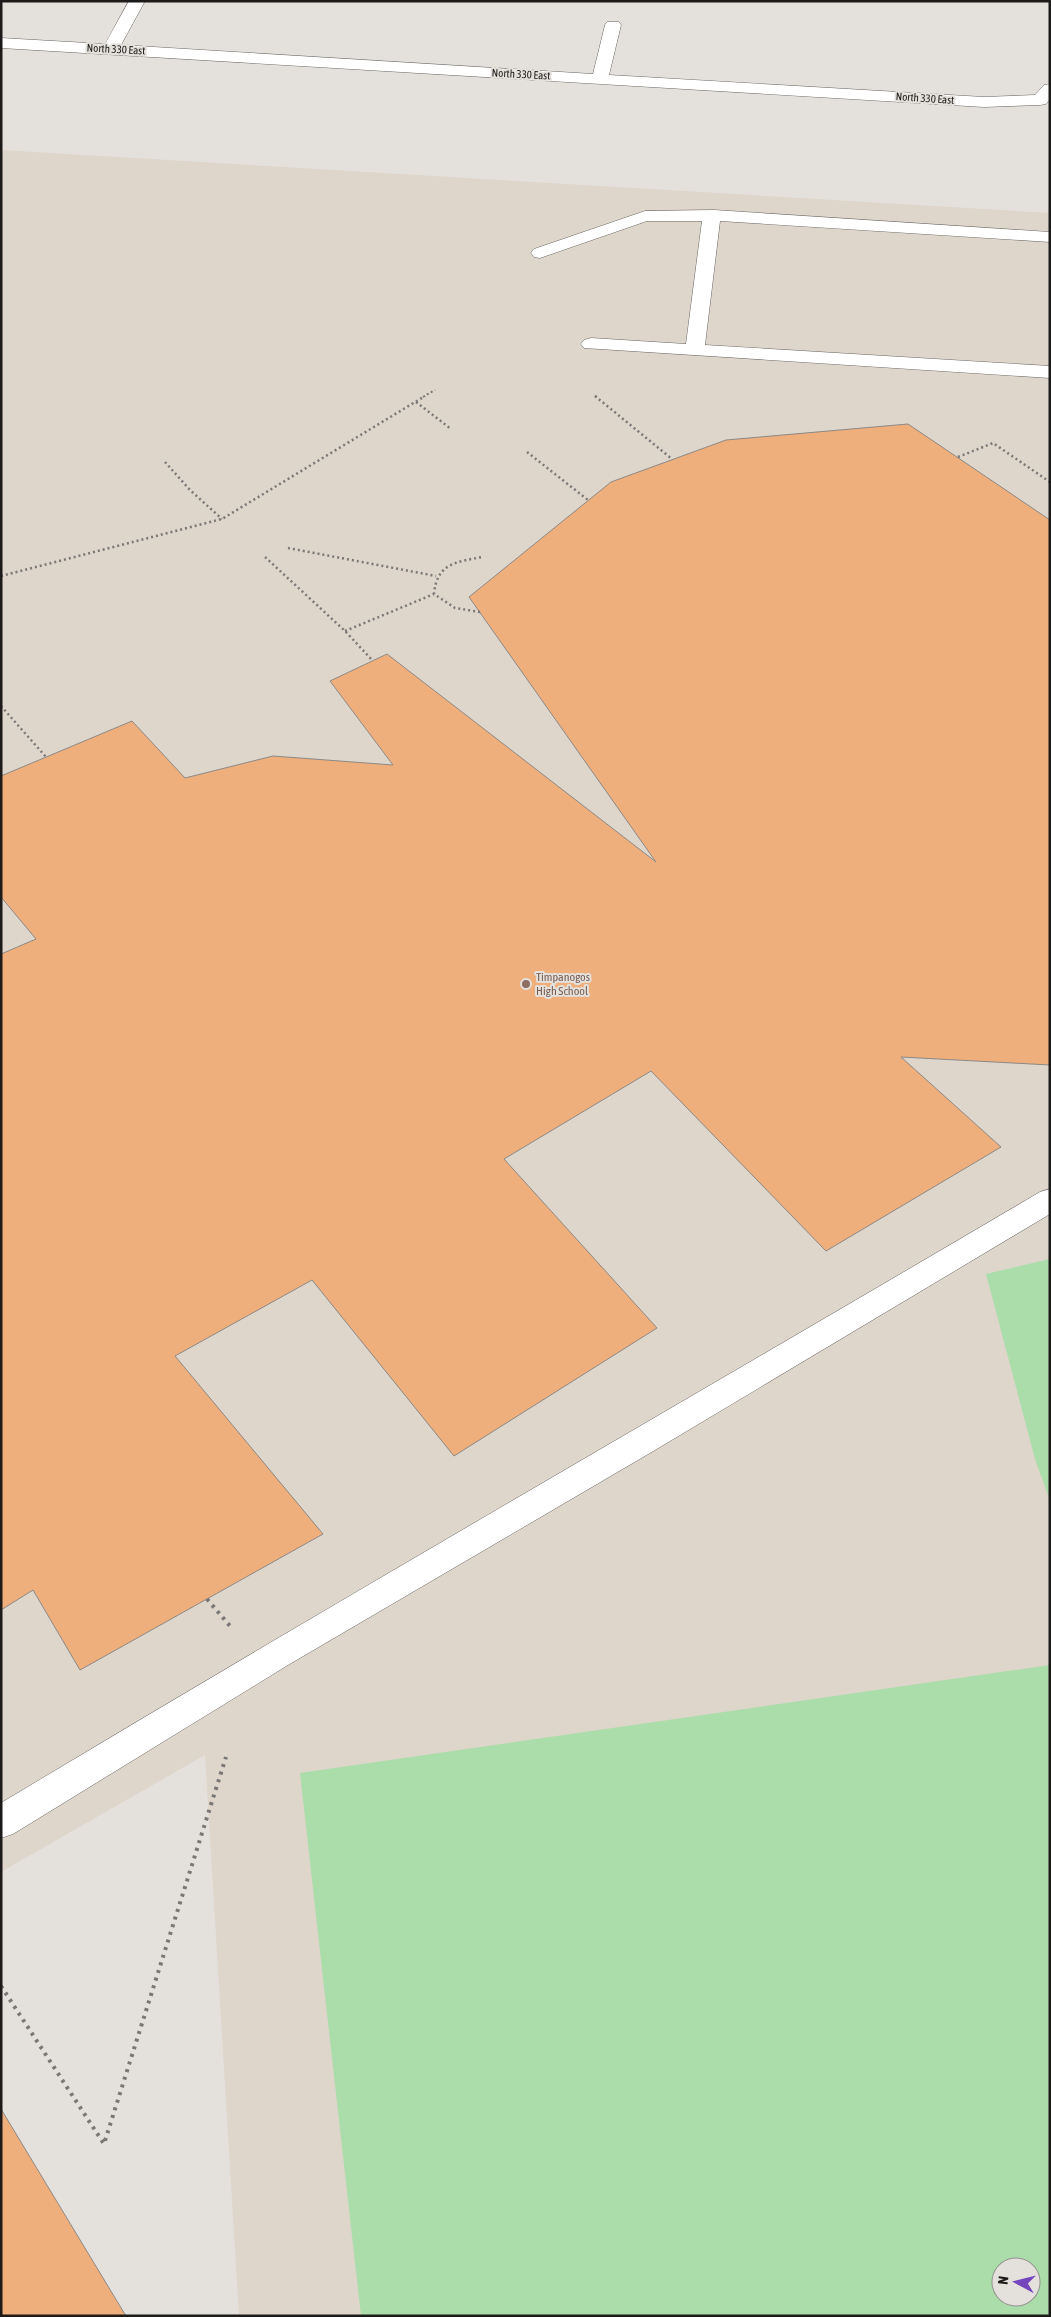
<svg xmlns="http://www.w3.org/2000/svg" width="1051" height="2317" font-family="'Asap Condensed',sans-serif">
	<rect width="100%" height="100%" fill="#e4e1dd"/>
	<!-- built -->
	<path fill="#ded5cb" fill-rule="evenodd" d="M1 150 1050 213V2316H239L205 1755 1 1872ZM1001 2267H1031V2297H1001Z"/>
	<!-- green -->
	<path fill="#ada" fill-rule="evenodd" d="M1050 1259V1501L1035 1459 986 1274Z
		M1050 1665V2316H361L300 1773ZM1001 2267H1031V2297H1001Z"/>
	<!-- building -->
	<path fill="#efaf7c" stroke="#8c8986" d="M908 424 1050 520V1065L901 1057 1001 1147 826 1251 651 1071 504 1159 657 1328 454 1456 312 1280 175 1356 323 1534 80 1670 33 1590 1 1610V954L36 939 1 897V776L132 721 185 778 273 756 393 765 330 681 387 654 656 862 469 597 611 482 726 440Z
		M1 2109 126 2316H1Z"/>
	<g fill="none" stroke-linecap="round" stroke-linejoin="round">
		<!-- minor casing -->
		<g stroke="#696663" stroke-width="1">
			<path id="minor" d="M129 1H145L121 45 593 74 605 25 607 22H619L621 25 609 75 984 97 1035 95 1044 85 1050 84V99L1046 104 1040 105 984 107 1 48V38L105 44Z
				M714 210 1050 232V242L720 221 705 345 1050 366V378L584 348 581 344 584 340 591 338 686 344 702 221H647L540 258 534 257 531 253 534 249 645 211Z
				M1050 1189V1214L650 1453 288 1665 13 1834 1 1838V1803C345 1596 694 1396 1040 1192Z"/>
		</g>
		<!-- path-far2 -->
		<path stroke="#7a7876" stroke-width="2" stroke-dasharray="2 2.5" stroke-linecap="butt" d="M595 396 597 397
			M423 397 435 390"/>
		<!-- path-far1 -->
		<path stroke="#7a7876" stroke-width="2.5" stroke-dasharray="2 3" stroke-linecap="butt" d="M595 396 672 459
			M416 402 451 429
			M527 452 588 500
			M958 457 993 443 1050 482
			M165 462 190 490 222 519
			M288 548 436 576
			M265 557 345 631 373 661
			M1 576 222 519 425 396
			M480 612 455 608 434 594C437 563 456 562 482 557
			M345 631 434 594
			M1 706 46 757"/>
		<!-- path -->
		<path stroke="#7a7876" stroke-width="4" stroke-dasharray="3 5" stroke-linecap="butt" d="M207 1599 230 1626
			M1 1986 104 2144 226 1757"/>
		<!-- minor -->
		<use href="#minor" fill="#fff" fill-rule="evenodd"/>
	</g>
	<!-- markers -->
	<circle fill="#8d6e63" stroke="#e4e1dd" stroke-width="2" cx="526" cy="984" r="5"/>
	<g text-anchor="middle" stroke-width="4" stroke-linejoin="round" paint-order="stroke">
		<!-- far-street labels -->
		<g font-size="11" fill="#1d1b1a" stroke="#e4e1dd">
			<text transform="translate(116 49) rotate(3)" y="4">North 330 East</text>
			<text transform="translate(521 74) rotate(3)" y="4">North 330 East</text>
			<text transform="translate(925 98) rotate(4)" y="4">North 330 East</text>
		</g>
		<!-- education labels -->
		<g font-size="12" fill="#785e54" stroke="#e4e1dd" text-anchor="start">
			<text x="536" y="981">Timpanogos<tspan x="536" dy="14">High School</tspan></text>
		</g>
	</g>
	<!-- border -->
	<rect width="1051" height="2317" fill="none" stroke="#1d1b1a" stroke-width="5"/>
	<!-- north arrow -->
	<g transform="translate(1016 2282) rotate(277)"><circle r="24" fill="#e4e1dd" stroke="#94928f"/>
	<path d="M0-4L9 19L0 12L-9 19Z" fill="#7545bd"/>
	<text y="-8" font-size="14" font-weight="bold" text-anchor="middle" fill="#1d1b1a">N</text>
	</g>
</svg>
